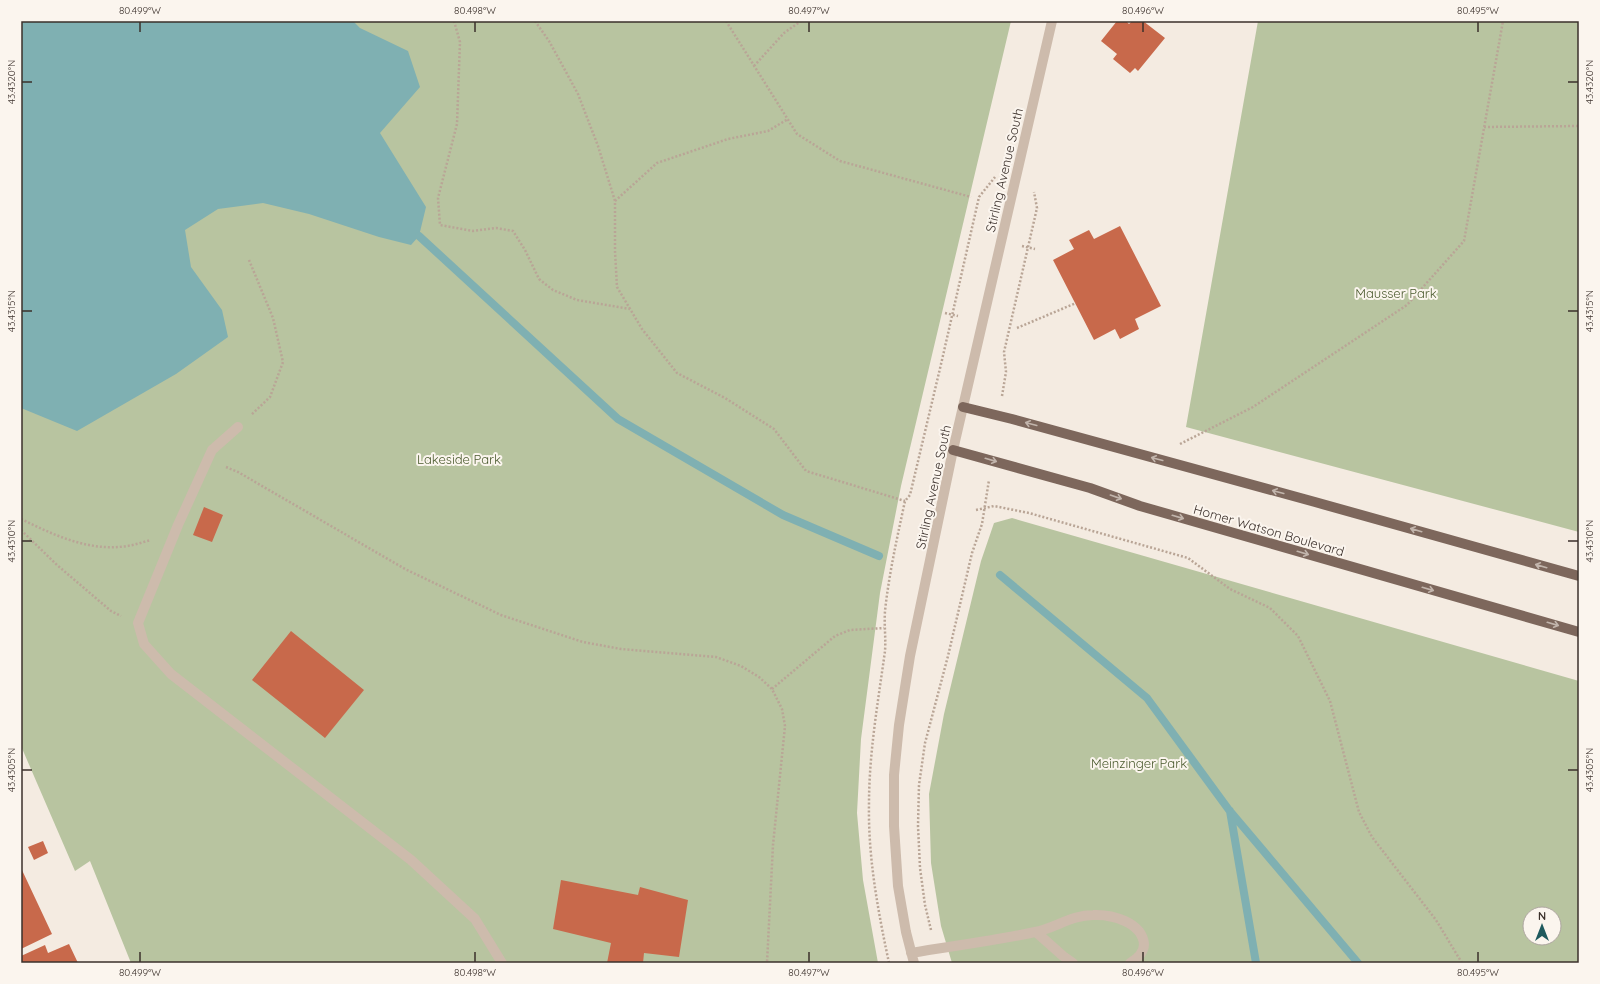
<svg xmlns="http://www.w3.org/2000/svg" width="1600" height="984" font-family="Quicksand,sans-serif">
	<rect width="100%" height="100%" fill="#f4ebe1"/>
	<!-- green -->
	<path fill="#b8c4a0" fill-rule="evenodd" d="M21 21H1011L901 486 880 593 861 739 857 813 863 880 878 963H131L90 861 75 871 21 746Z
		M1258 21H1579V532L1186 427Z
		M1012 518 1579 681V963H952L941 926 931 863 929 794 944 714 981 561 994 523ZM1530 914H1554V938H1530Z"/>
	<!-- water -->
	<path fill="#7fb0b2" d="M21 21H353L360 28 408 51 420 87 380 133 426 207 419 236 411 245 379 237 309 214 263 203 218 209 185 230 191 267 222 310 228 337 176 374 77 431 21 408Z"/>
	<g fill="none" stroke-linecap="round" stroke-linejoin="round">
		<!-- stream -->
		<path stroke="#7fb0b2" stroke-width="8" d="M419 236 618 419 783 515 879 556
			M1000 575 1147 698 1229 810 1358 963
			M1230 811 1256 963"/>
	</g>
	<!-- building -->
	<path fill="#c8694b" d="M1117 21H1126L1129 24 1132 21H1143L1165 38 1138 71 1135 68 1130 73 1113 59 1117 54 1101 41Z
		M1120 226 1161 306 1135 319 1139 329 1120 339 1115 329 1094 340 1053 260 1074 249 1069 240 1089 230 1094 239Z
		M204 507 223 515 212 542 193 535Z
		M291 631 364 690 325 738 252 680Z
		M43 841 48 853 34 860 28 847Z
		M21 868 52 934 21 949Z
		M561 880 638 895 640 887 688 900 679 957 644 953 643 963H607L611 943 553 929Z
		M69 944 78 963H21V956L45 945 48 953Z"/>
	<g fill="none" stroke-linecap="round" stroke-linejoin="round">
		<!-- path -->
		<path stroke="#b9a596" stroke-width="2.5" stroke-dasharray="2 2" stroke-linecap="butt" d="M454 21 460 42 457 124 438 198 440 225 473 231 496 228 513 231 525 250 539 279 553 290 577 300 630 309
			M535 21 549 41 578 94 598 146 615 201V251L617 287 642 329 677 373 725 398 774 429 806 471 905 501
			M726 21 797 134 840 161 971 197
			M754 66 784 33 801 21
			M1484 127 1579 126
			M615 201 657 163 728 139 768 131 788 119
			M1022 246 1035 249
			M249 260 273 318 283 362 270 397 251 415
			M945 313 958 316
			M1017 328 1076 303
			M1002 396 1006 372 1004 352 1037 208 1034 192
			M1180 444 1253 407 1407 305 1464 241 1503 21
			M226 467 238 472 405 569 501 615 583 642 621 649 716 657 741 666 759 677 772 689 782 709 785 726 773 845 767 963
			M976 510 994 506 1029 513 1188 558 1230 589 1270 608 1298 636 1330 701 1359 812 1372 837 1436 920 1462 963
			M21 519C54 535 89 552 127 546 135 545 143 542 151 540
			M21 530 57 565 111 611 121 616
			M772 689 835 636 850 630 884 628
			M931 930 925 905 920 868 918 826 919 785 925 743 948 656 972 553 982 524 989 480
			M889 963C878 911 868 858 869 804 869 753 878 702 885 651 886 638 884 625 885 611 889 574 897 538 905 501L910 495 942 360 979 197 995 177"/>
		<!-- minor -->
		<path stroke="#cdbbac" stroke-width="10" d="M238 427 212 450 178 525 138 623 144 644 171 674 411 860 475 919 502 963
			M1036 932 1063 956 1073 963
			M911 953C952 946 994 941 1035 932 1055 928 1072 915 1093 915 1111 914 1142 922 1144 944 1144 952 1137 959 1130 963
			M914 963 906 932 898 886 894 826V775L899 725 910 656 953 450 1052 21"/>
		<!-- major -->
		<path stroke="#7d675c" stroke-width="10" d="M963 407 1012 419 1315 502 1579 576
			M953 450 1090 488 1140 506 1579 632"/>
	</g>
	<!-- one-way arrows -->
	<defs><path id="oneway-shaft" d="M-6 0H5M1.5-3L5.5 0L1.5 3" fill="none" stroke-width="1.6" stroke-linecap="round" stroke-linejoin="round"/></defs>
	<g stroke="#c2b5ac">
		<use href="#oneway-shaft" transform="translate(1031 424) rotate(-165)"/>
		<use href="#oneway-shaft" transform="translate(1157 459) rotate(-165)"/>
		<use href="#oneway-shaft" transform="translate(991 460) rotate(16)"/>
		<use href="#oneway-shaft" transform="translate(1278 492) rotate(-165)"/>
		<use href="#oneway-shaft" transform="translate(1116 497) rotate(19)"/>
		<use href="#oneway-shaft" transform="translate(1178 517) rotate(16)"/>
		<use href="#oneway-shaft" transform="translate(1416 530) rotate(-164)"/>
		<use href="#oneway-shaft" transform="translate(1303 553) rotate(16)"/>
		<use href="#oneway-shaft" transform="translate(1541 566) rotate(-164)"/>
		<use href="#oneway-shaft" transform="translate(1428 589) rotate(16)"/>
		<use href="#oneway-shaft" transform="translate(1553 624) rotate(16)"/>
	</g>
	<!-- ticks -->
	<path fill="none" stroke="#3b302b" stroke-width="1.5" d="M140 22V32M475 22V32M809 22V32M1143 22V32M1478 22V32M22 82H32M1568 82H1578M22 311H32M1568 311H1578M22 541H32M1568 541H1578M22 770H32M1568 770H1578M140 952V962M475 952V962M809 952V962M1143 952V962M1478 952V962"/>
	<g text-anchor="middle" stroke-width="4" stroke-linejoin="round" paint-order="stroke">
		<!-- street labels -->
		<g font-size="13" fill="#3b302b" stroke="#fbf5ee">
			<text transform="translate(1004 170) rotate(-77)" y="5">Stirling Avenue South</text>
			<text transform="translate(933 487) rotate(-78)" y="5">Stirling Avenue South</text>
			<text transform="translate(1269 530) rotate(16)" y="5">Homer Watson Boulevard</text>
		</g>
		<!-- park labels -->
		<g font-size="13" fill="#4a5a2e" stroke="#fbf5ee">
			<text x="1396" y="298">Mausser Park</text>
			<text x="459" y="464">Lakeside Park</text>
			<text x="1139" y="768">Meinzinger Park</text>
		</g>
	</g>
	<!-- border -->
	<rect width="1600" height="984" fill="none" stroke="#fbf5ee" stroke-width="44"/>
	<!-- north arrow -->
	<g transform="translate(1542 926)"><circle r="19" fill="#fbf5ee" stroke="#aea6a0"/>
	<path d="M0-3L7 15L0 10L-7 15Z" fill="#1f5a5e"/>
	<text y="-6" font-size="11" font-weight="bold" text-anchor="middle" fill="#3b302b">N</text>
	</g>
	<rect x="22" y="22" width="1556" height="940" fill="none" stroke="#3b302b" stroke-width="1.5"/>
	<g font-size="10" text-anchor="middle" fill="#3b302b">
		<text x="140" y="14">80.499°W</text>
		<text x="475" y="14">80.498°W</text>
		<text x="809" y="14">80.497°W</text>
		<text x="1143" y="14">80.496°W</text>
		<text x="1478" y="14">80.495°W</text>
		<text transform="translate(11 82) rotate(-90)" y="4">43.4320°N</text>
		<text transform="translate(1589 82) rotate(-90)" y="4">43.4320°N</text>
		<text transform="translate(11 311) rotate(-90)" y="4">43.4315°N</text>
		<text transform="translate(1589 311) rotate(-90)" y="4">43.4315°N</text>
		<text transform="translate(11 541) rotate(-90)" y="4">43.4310°N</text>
		<text transform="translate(1589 541) rotate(-90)" y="4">43.4310°N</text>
		<text transform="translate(11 770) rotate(-90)" y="4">43.4305°N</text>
		<text transform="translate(1589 770) rotate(-90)" y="4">43.4305°N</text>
		<text x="140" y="976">80.499°W</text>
		<text x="475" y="976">80.498°W</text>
		<text x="809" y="976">80.497°W</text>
		<text x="1143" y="976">80.496°W</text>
		<text x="1478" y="976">80.495°W</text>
	</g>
</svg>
